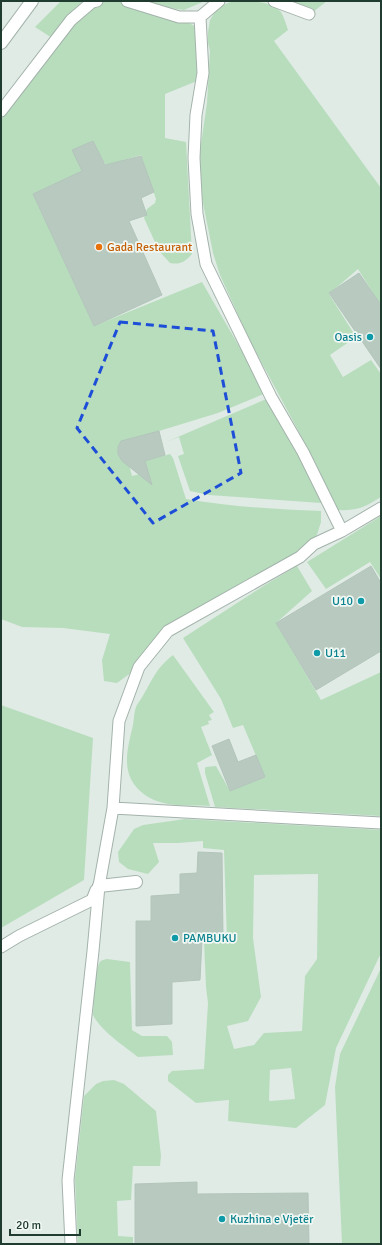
<svg xmlns="http://www.w3.org/2000/svg" width="382" height="1245" font-family="Signika,sans-serif">
	<rect width="100%" height="100%" fill="#e0ebe5"/>
	<!-- green -->
	<path fill="#b8ddbd" fill-rule="evenodd" d="M61 1H83L72 11 52 38 35 27Z
		M97 1H127L179 17 196 27 197 81 165 94V138L186 142 192 254C185 262 180 265 170 263L159 251 144 218 147 209 155 203 156 199 141 155 124 160 128 178 120 180 102 160 93 141 73 150 84 175 64 207 54 184 33 194 94 326 202 282 266 393 218 413 159 431 118 447 120 458 129 464 132 476 148 472 145 461 170 454 173 458 186 499C231 507 276 509 321 511V522L314 544 169 631 139 667 117 683 104 681 102 660 110 634 63 628 22 627 1 619V113L71 20Z
		M143 1H205L184 10 161 7Z
		M233 1C249 1 270 0 281 12 284 17 286 24 288 30L274 41 381 188V303L380 304 358 269 329 294 356 337 330 355 343 377 371 360 381 374V497C365 507 357 511 338 510L314 460 250 341 220 275 213 253 202 198 199 158 207 103 210 51 208 43V32L210 20 215 12 223 5Z
		M288 1H327L313 12Z
		M271 397 321 496V503L209 495 190 491 178 456 184 454 179 437 166 442Z
		M381 516V579L370 562 326 589 307 562Z
		M297 566 312 591 276 623 321 700 381 672V816L215 807 205 773V768L206 767 216 766 230 791 265 777 243 725 233 728 221 699 183 638 265 585Z
		M173 655 214 712 209 715 212 720 208 721 209 724 201 727 212 755 197 763 210 806C188 805 164 808 145 795 119 776 127 751 133 725 134 719 134 712 136 707 137 704 139 702 141 699 152 681 155 669 173 655Z
		M1 705 93 738 84 880 1 928Z
		M185 819 381 830V953L336 1048 325 1105 296 1128 228 1121 229 1100 196 1103 168 1081V1075L172 1071 204 1069 208 1003 206 987 204 942 227 941 224 850 203 848V841L178 843H153L159 862 148 874 128 869 119 862 118 852 134 829 143 825ZM318 874 317 959 305 976 302 1031 264 1033 254 1045 234 1049 227 1026 248 1021 261 997 253 938 254 875ZM291 1068 295 1099 270 1101 269 1100 270 1070Z
		M107 959 130 962 132 1030 142 1036H167L172 1042 173 1055 138 1057C124 1046 101 1031 93 1015 94 1002 94 975 99 964 100 960 103 960 107 959Z
		M381 968V1244H342L335 1087 340 1054Z
		M114 1080 124 1084 156 1111 161 1156 160 1166H133L131 1200 117 1201 118 1236 133 1237V1244H78L75 1179 84 1096 96 1084 103 1081Z"/>
	<!-- building -->
	<path fill="#b8c9c0" stroke="#b3c5bb" d="M93 141 105 165 141 156 154 192 141 198 147 215 129 221 162 295 94 326 33 194 82 171 72 150Z
		M359 273 381 305V369L329 293Z
		M159 431 165 455 145 461 152 485 122 461 118 454V447L121 441Z
		M371 566 381 583V651L316 690 276 623Z
		M229 739 238 762 256 755 265 777 230 791 212 746Z
		M198 852 222 853 223 937 202 940 200 980 172 982V1024L136 1026V921H151V896L180 894V874L197 873Z
		M197 1182V1194L308 1193 309 1244H135V1184Z"/>
	<g fill="none" stroke-linecap="round" stroke-linejoin="round">
		<!-- lane casing -->
		<g stroke="#a3b3ab" stroke-width="13">
			<path id="lane" d="M127 1 179 17H200
				M219 1 200 17 203 73 196 115 194 158 197 214 206 264 271 397 303 452 342 531
				M274 1 309 14
				M1 111 71 20 92 2 97 1
				M113 808 381 823
				M1 947 19 936 92 900 96 890
				M71 1244 68 1180 93 951 99 886 113 808 119 721 139 667 168 631 300 557 314 544 342 531 381 508"/>
		</g>
		<!-- street casing -->
		<g stroke="#a3b3ab" stroke-width="14">
			<path id="street" d="M1 43 32 1
				M99 886 136 882"/>
		</g>
		<!-- lane -->
		<use href="#lane" stroke="#fff" stroke-width="11"/>
		<!-- street -->
		<use href="#street" stroke="#fff" stroke-width="12"/>
	</g>
	<!-- marked area -->
	<path fill="none" stroke="#1d4ed8" stroke-width="3" stroke-dasharray="8 5" stroke-linejoin="round" d="M120 322 213 331 241 473 153 523 77 428Z"/>
	<!-- markers -->
	<circle fill="#e8710a" stroke="#f1f8f3" stroke-width="1.5" cx="99" cy="247" r="4"/>
	<g fill="#0f9aa8" stroke="#f1f8f3" stroke-width="1.5">
		<circle cx="370" cy="337" r="4"/>
		<circle cx="361" cy="601" r="4"/>
		<circle cx="317" cy="653" r="4"/>
		<circle cx="175" cy="938" r="4"/>
		<circle cx="222" cy="1219" r="4"/>
	</g>
	<g text-anchor="middle" stroke-width="3.5" stroke-linejoin="round" paint-order="stroke">
		<!-- food labels -->
		<g font-size="12" fill="#c56008" stroke="#f1f8f3" text-anchor="start">
			<text x="107" y="251">Gada Restaurant</text>
		</g>
		<!-- culture labels -->
		<g font-size="12" fill="#0d838f" stroke="#f1f8f3" text-anchor="start">
			<text x="362" y="341" text-anchor="end">Oasis</text>
			<text x="353" y="605" text-anchor="end">U10</text>
			<text x="325" y="657">U11</text>
			<text x="183" y="942">PAMBUKU</text>
			<text x="230" y="1223">Kuzhina e Vjetër</text>
		</g>
	</g>
	<!-- border -->
	<rect width="382" height="1245" fill="none" stroke="#203c31" stroke-width="4"/>
	<!-- scale -->
	<path d="M10 1229v6h70v-6" fill="none" stroke="#203c31" stroke-width="2"/>
	<text x="16" y="1229" font-size="12" fill="#203c31" stroke="#f1f8f3" stroke-width="3" paint-order="stroke">20 m</text>
</svg>
